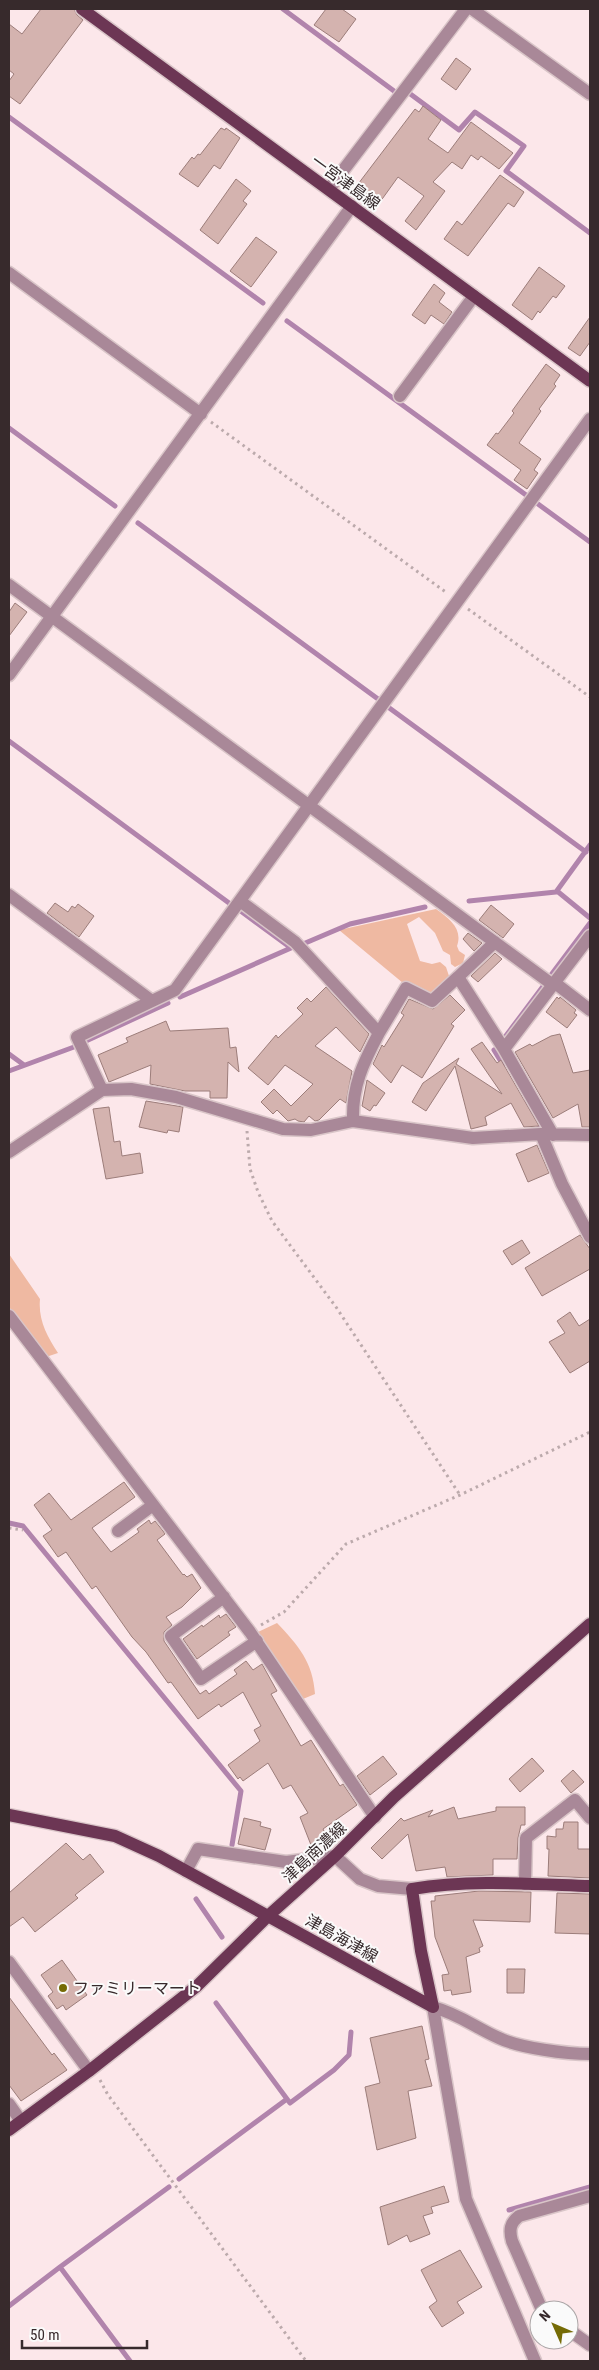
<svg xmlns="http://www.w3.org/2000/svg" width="599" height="2370" font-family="'Roboto Condensed','Noto Sans JP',sans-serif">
	<rect width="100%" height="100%" fill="#fce7ea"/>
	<!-- green -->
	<path fill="#efb9a2" d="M436 909C450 919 463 929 457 946L459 951 465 955 463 963 455 967 451 964 450 955 443 951 435 933 419 917 407 924 420 961 432 964 440 962 446 967 450 979 430 997 403 983 339 930Z
		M9 1254 40 1299C38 1320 47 1336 58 1353L46 1357 9 1307Z
		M277 1623C298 1645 313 1662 315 1694L303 1699 258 1632Z"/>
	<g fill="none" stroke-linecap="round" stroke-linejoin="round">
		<!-- stream -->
		<path stroke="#b184ac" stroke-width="5" d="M283 9 394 91
			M409 93 459 130 475 112 524 146 506 171 590 233
			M9 117 263 303
			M287 321 526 495
			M9 428 115 506
			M538 504 590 542
			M138 523 378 699
			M388 707 586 852
			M9 741 229 903
			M557 891 590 918
			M469 901 556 892 590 845
			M303 944 350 924 425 907
			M551 975 590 923
			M180 997 291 948 242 912
			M505 1037 544 985
			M86 1041 168 1003
			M494 1050 503 1065
			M9 1054 24 1065
			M9 1071 74 1047
			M525 1102 539 1126
			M9 1523 23 1526 241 1791 232 1845
			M196 1899 222 1937
			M287 2099 290 2103 334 2070 349 2055 351 2032
			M179 2179 287 2099 216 2003
			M509 2210 590 2187
			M9 2306 60 2267
			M130 2361 60 2267 169 2187"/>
	</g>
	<!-- building -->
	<path fill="#d4b3af" stroke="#9c7d7a" d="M41 9H74L77 15 83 20 20 104 9 96V81L14 74 9 70V24L22 34Z
		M326 9H342L356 19 339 42 314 25Z
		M456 58 471 69 456 90 441 79Z
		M423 106 441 120 428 139 448 153 471 122 513 153 499 169 481 156 478 160 471 155 462 169 452 162 433 182 445 191 416 230 405 221 424 196 398 177 380 202 378 200 373 207 352 192 415 109 419 112Z
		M221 128 225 130 226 128 240 138 220 169 214 165 198 187 179 174 192 157 194 159 198 154 200 155Z
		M500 175 524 192 514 207 508 203 468 256 444 239 457 221 462 225Z
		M236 179 251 191 243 201 247 204 218 244 200 230Z
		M256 237 277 252 251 287 230 271Z
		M539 267 565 286 556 298 553 296 540 313 538 311 532 320 512 305Z
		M434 284 445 293 439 302 452 312 444 324 431 315 425 324 412 315Z
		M590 317V342L580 356 568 348Z
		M546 364 560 375 554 384 556 386 539 409 541 411 519 443 541 459 534 470 538 473 527 489 514 480 521 470 487 445 496 433 498 434 514 413 512 411Z
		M15 603 27 612 9 636V612Z
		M55 903 68 912 72 906 75 908 78 904 94 916 79 937 47 913Z
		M491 905 514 924 503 938 479 920Z
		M468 933 482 943 474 951 463 939Z
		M495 953 502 959 478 982 471 976Z
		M326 987 369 1034 360 1052 336 1027 315 1046 352 1071 346 1103 340 1099 319 1120 315 1121 309 1116 304 1122 298 1121 295 1119 288 1121 277 1110 273 1114 261 1102 274 1089 291 1106 313 1084 285 1065 268 1085 248 1068 276 1035 278 1038 303 1014 297 1008 307 998 311 1002Z
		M450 995 465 1010 451 1024 454 1026 422 1078 402 1065 391 1083 373 1064 382 1045 384 1047 404 1015 401 1013 409 999 433 1009Z
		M557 997 559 999 560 997 576 1010 574 1013 577 1015 567 1028 546 1012Z
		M166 1021 170 1031 228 1028 230 1048 236 1047 239 1072 228 1062 227 1098H210V1091H185L150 1084 151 1065 109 1082 98 1055 128 1042 126 1038Z
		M560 1034 573 1073 590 1070V1127H582L578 1104 553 1118 515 1052 530 1044 532 1046 551 1036Z
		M482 1042 497 1063 501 1060 539 1126 524 1127 511 1103 485 1117 487 1125 471 1129 455 1066 426 1111 412 1102 423 1083 459 1058 456 1064 502 1094 471 1049Z
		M367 1080 385 1093 376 1106 374 1105 370 1111 362 1106Z
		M146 1101 183 1107 179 1132 168 1130 167 1133 139 1127Z
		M109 1107 114 1142 120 1141 122 1156 140 1153 143 1173 106 1179 93 1109Z
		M537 1145 549 1173 528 1182 516 1154Z
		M580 1235 590 1249V1269L542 1296 525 1268Z
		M522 1240 530 1253 512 1265 503 1251Z
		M570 1312 579 1326 590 1319V1361L570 1373 549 1342 565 1333 557 1321Z
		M124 1482 135 1497 92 1528 111 1552 139 1532 137 1529 149 1520 151 1524 155 1521 163 1531 165 1534 157 1540 183 1575 184 1574 187 1577 192 1574 201 1588 182 1607 166 1617 172 1625 164 1632V1641L200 1694 206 1690 209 1694 237 1674 234 1670 246 1661 253 1670 262 1664 277 1691 271 1694 301 1746 311 1740 340 1786 343 1784 357 1805 323 1829 327 1837 311 1845 300 1817 308 1813 291 1785 283 1789 268 1763 243 1781 240 1777 238 1779 228 1765 260 1741 254 1730 261 1726 243 1692 221 1707 219 1704 198 1719 171 1682 168 1683 146 1652 132 1637 96 1586 92 1589 66 1552 58 1557 43 1536 52 1530 34 1505 49 1493 71 1520Z
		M226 1614 236 1627 228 1632 230 1635 197 1659 183 1639 202 1625 203 1627 219 1615 220 1618Z
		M383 1756 397 1774 370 1795 357 1776Z
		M532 1758 544 1771 520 1792 509 1779Z
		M573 1770 584 1782 571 1793 561 1781Z
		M454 1807 458 1819 496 1811V1807H525V1825H521L518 1838 517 1859H493V1875L447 1877 445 1867 416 1871 408 1834 382 1859 371 1848 401 1818 404 1821 433 1810 428 1817Z
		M244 1818 261 1822 260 1826 271 1829 265 1850 238 1844Z
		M564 1822H578V1849H590V1878L548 1876 549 1849H547V1836L556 1837V1829H563Z
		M66 1843 83 1860 90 1854 104 1872 75 1895 78 1898 35 1932 23 1917 9 1927V1893Z
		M479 1891 531 1892 530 1922 473 1920 483 1946 479 1948 480 1952 466 1957 471 1992 452 1995 451 1990 444 1991 442 1975 449 1974 435 1937 431 1901H435V1896Z
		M557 1893 590 1894V1934L555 1933Z
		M62 1960 87 1995 66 2010 63 2005 57 2009 48 1996 53 1992 41 1975Z
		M507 1969H525L524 1993H507Z
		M9 1997 52 2055 54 2053 67 2070 21 2101 9 2085Z
		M422 2026 429 2059 425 2060 432 2086 408 2091 416 2138 377 2150 365 2087 380 2083 370 2038Z
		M444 2186 449 2202 431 2207 433 2213 423 2216 430 2234 410 2242 407 2235 388 2245 380 2207Z
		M460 2250 482 2287 457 2302 464 2313 442 2327 429 2307 437 2301 421 2270Z"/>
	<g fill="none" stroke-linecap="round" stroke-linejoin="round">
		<!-- minor casing -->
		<g stroke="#d9c5c8" stroke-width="15">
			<path id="minor" d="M472 9 590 94
				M329 189 466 9
				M9 273 201 414
				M400 396 474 296
				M9 585 553 985
				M9 675 352 206
				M9 895 152 1001
				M240 901 295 942 379 1033 406 988 432 1001 458 977 504 1049 553 1135
				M458 977 495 942
				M555 983 590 1010
				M504 1049 590 936
				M102 1090 77 1037 175 990 590 419
				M353 1121C352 1086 363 1063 379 1033
				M541 1134 562 1184 590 1237
				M9 1152 102 1090 131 1089 176 1097 283 1129 311 1130 353 1121 473 1138 541 1134 590 1135
				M9 1316 250 1632 375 1817
				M118 1531 153 1505
				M224 1597 171 1636 201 1679 257 1641
				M186 1871 198 1849 286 1862 335 1856 360 1879 378 1886 412 1889
				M525 1884 526 1838 575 1800 590 1818
				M9 1962 89 2071
				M9 2104 21 2121
				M542 2310 512 2241C509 2230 510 2223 519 2216L590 2196
				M569 2330 590 2345
				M535 2361 466 2199 433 2007C459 2014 476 2028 499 2038 520 2048 567 2054 590 2054"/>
		</g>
		<!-- major casing -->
		<g stroke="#d9c5c8" stroke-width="15">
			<path id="major" d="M82 9 590 381
				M9 1815 115 1836 159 1856 433 2007
				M433 2007 421 1951 412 1889C470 1879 532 1884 590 1886
				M9 2130 89 2071 197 1986 268 1916 335 1856 394 1797 590 1624"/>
		</g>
		<!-- path -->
		<path stroke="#bcaaac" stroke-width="3" stroke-dasharray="2.5 4" stroke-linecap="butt" d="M211 422 447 593
			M468 609 590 697
			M247 1131 250 1169 258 1192 272 1221 336 1307 460 1495
			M9 1528 23 1530
			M261 1625 284 1612 346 1544 460 1495 590 1432
			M100 2080 108 2095 306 2361"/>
		<!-- minor -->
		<use href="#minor" stroke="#a98898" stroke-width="12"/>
		<!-- major -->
		<use href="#major" stroke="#6c3654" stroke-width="12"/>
	</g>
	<!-- markers -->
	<circle fill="#756b05" stroke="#fafafa" stroke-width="2" cx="63" cy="1988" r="5"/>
	<g text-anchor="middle" stroke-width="4" stroke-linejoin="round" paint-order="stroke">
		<!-- street labels -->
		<g font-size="16" fill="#372a2c" stroke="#fafafa">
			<text transform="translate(346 182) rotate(36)" y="6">一宮津島線</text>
			<text transform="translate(314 1852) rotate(-43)" y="6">津島南濃線</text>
			<text transform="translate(342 1938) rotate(29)" y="6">津島海津線</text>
		</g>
		<!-- poi labels -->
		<g font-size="16" fill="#372a2c" stroke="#fafafa" text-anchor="start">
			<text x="73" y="1994">ファミリーマート</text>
		</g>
	</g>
	<!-- border -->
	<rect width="599" height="2370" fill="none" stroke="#372a2c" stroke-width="20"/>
	<!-- north arrow -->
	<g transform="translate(554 2325) rotate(315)"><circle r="24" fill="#fafafa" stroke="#aca7a8"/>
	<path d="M0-4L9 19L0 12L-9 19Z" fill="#756b05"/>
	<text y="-8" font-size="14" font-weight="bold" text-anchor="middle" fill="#372a2c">N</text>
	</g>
	<!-- scale -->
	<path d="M22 2340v8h125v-8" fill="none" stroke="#372a2c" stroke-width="2.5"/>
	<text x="30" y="2340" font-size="15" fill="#372a2c" stroke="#fafafa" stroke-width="4" paint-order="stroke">50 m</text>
</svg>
